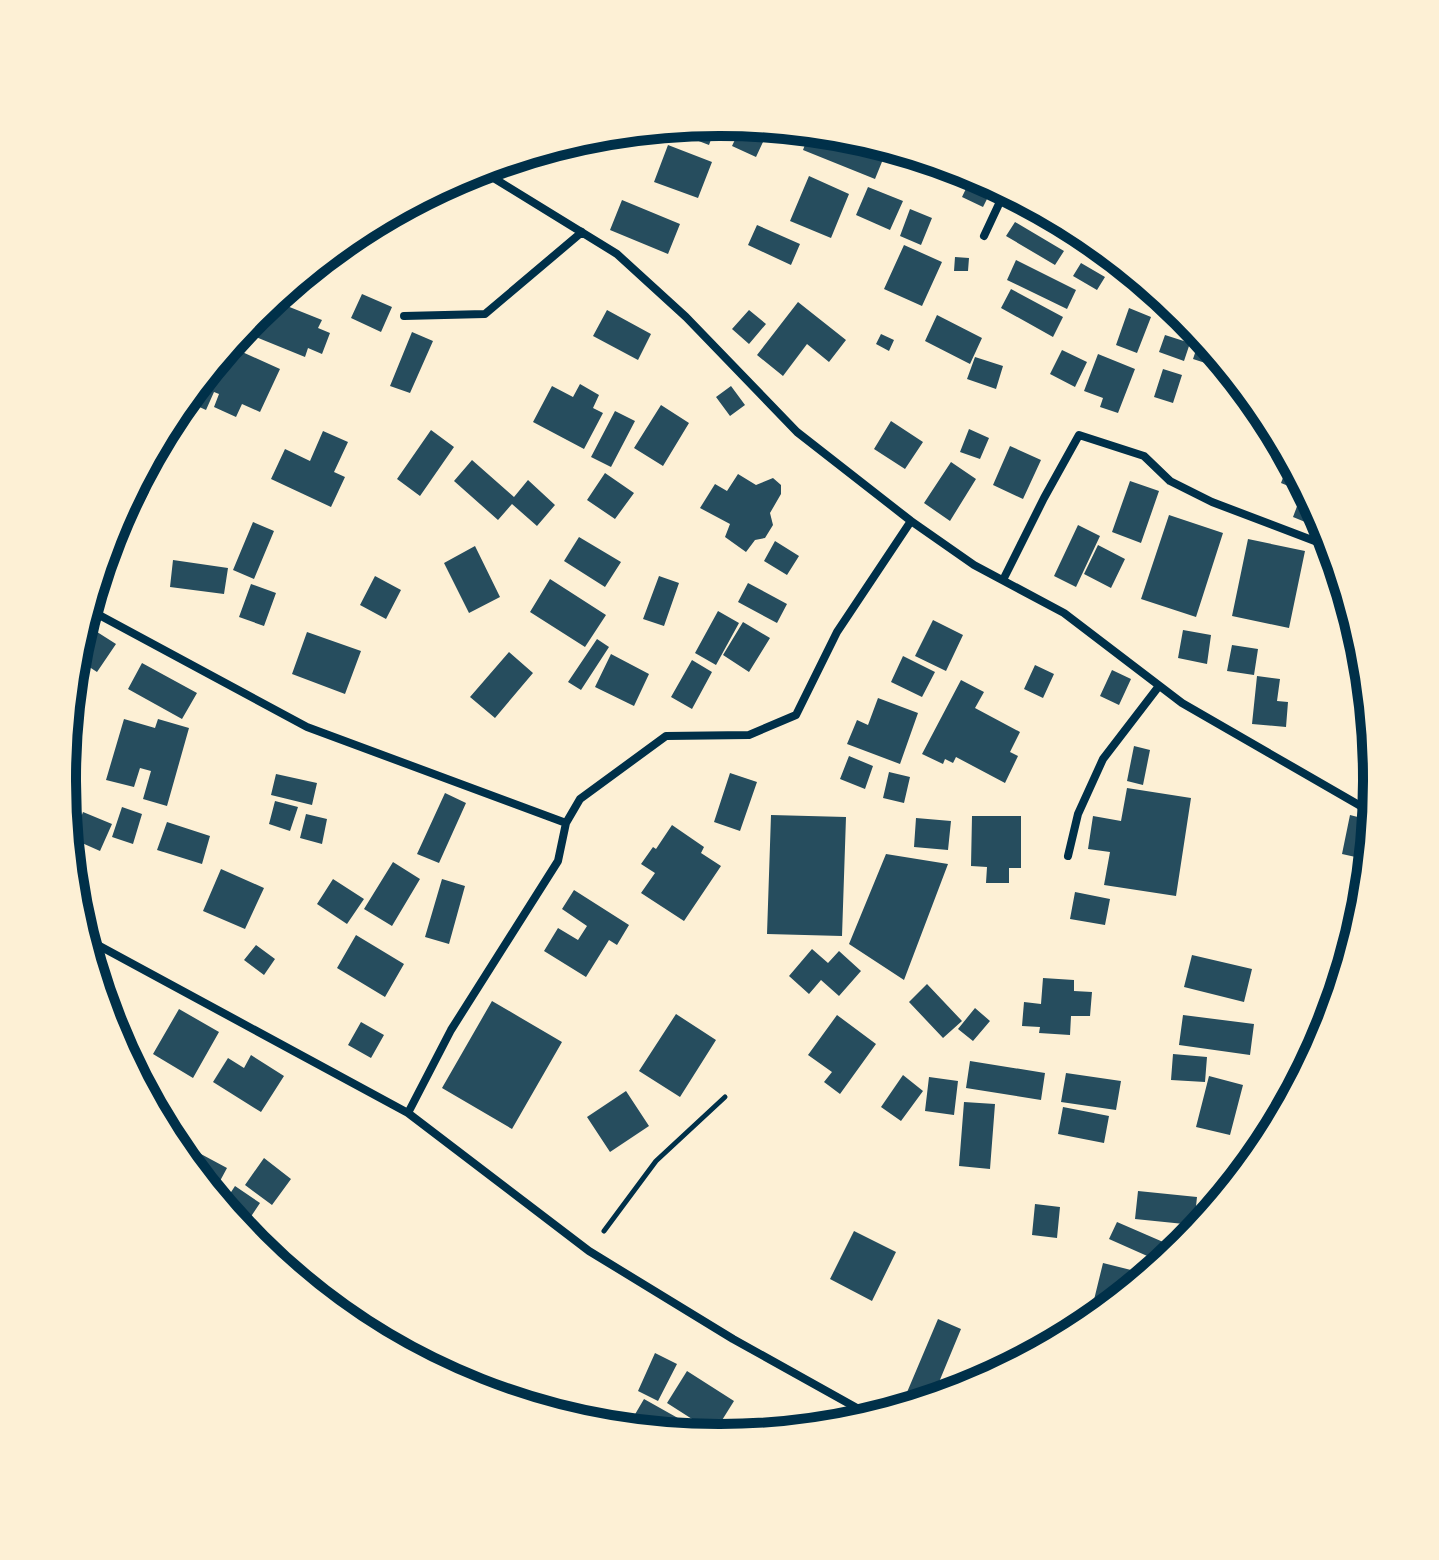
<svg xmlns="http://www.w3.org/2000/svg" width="1439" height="1560" font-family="'Asap Condensed',sans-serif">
	<rect width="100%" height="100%" fill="#fdf0d5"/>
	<!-- building -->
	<path fill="#264d5e" d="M712 123H717L709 145 670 130 671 127Z
		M742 125 770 127 756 157 732 146Z
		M810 131 848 135 888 147 875 179 803 150Z
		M668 145 712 162 698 198 654 182Z
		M973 174 994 185 983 207 962 197Z
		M809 176 849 194 831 238 790 221Z
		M868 187 903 201 890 230 856 215Z
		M622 200 680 224 668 254 610 230Z
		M910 209 932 218 921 245 900 236Z
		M1015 222 1064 251 1055 265 1006 236Z
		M757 225 800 244 791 265 748 245Z
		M904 245 942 262 922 306 884 289Z
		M955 257 969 258 968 271H954Z
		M1016 260 1076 290 1067 309 1007 280Z
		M1081 263 1105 277 1097 290 1073 276Z
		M1121 263 1143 281 1142 285 1116 275Z
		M1011 289 1063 317 1053 337 1001 308Z
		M362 294 392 307 381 332 351 318Z
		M798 302 846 340 829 362 807 344 783 376 757 355Z
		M282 304 322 320 318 328 330 333 322 354 308 348 305 357 241 331 260 310 277 317Z
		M1129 308 1151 317 1137 353 1116 345Z
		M607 310 651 334 638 360 593 336Z
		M749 310 766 324 749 344 732 329Z
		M937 315 982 338 970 364 925 341Z
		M412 332 433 341 410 393 390 386Z
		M881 334 894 340 889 351 876 344Z
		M1165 335 1190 343 1184 361 1159 352Z
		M1201 335 1230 371 1193 359Z
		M229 346 280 369 260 412 242 404 236 417 214 407 219 394 214 392 206 410 184 400Z
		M1062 350 1087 362 1075 387 1050 374Z
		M1098 354 1135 369 1118 413 1100 407 1103 398 1084 391Z
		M975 357 1003 366 996 389 967 379Z
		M1163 369 1182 375 1173 403 1154 397Z
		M580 384 599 395 593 408 603 413 584 449 533 422 552 386 573 397Z
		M731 386 745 405 730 416 716 397Z
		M661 405 689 423 663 466 634 448Z
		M615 411 635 421 611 467 591 457Z
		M891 421 923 442 905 469 874 449Z
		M969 429 989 438 980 459 960 452Z
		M431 430 454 447 420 496 397 479Z
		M323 431 348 442 334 472 345 477 331 507 271 479 285 449 310 461Z
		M1010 446 1041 460 1023 499 993 485Z
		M1290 459 1292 463 1308 494 1281 483Z
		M472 460 514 497 528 480 555 505 537 526 512 504 498 520 454 481Z
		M951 462 976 479 950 521 924 503Z
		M605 473 634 493 615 519 587 500Z
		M738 474 756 485 773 478 781 485V494L770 513 773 525 765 538 755 540 746 552 725 537 730 524 700 508 715 484 727 491Z
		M1130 481 1159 491 1141 543 1112 532Z
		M136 485 149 492 125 537 112 530Z
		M1299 501 1316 508 1319 514 1315 526 1293 517Z
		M1169 515 1223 533 1196 617 1141 599Z
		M253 522 274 531 254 579 233 570Z
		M1078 525 1100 536 1076 587 1054 576Z
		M579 537 621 562 605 587 564 561Z
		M1248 539 1305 551 1289 628 1232 616Z
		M775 541 799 556 787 575 764 561Z
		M1098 545 1125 559 1111 588 1084 574Z
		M475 546 500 597 469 613 444 563Z
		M173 560 228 568 224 594 170 587Z
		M375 576 401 590 386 619 360 605Z
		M659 576 679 583 664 626 643 619Z
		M550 579 606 615 585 647 530 612Z
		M748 583 787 604 777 623 738 602Z
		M251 584 276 593 264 626 239 617Z
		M718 611 739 623 716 665 695 653Z
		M933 620 963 635 946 671 915 656Z
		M743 622 770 638 749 672 723 655Z
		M83 623 116 644 97 672 74 657Z
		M1183 630 1211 635 1207 664 1178 658Z
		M307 632 361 651 345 694 292 674Z
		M597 639 609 647 581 690 568 682Z
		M1232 645 1258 649 1254 675 1227 671Z
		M509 652 533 673 495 718 470 697Z
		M611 654 649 674 634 706 595 687Z
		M903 656 935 672 922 697 891 682Z
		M692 660 712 672 692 709 671 697Z
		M142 663 197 693 182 719 128 689Z
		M1035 665 1054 674 1043 698 1024 689Z
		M1112 670 1131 679 1119 705 1100 696Z
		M1257 676 1280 679 1277 701 1288 702 1286 727 1252 724Z
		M961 680 984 692 975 708 1020 732 1010 752 1018 756 1005 783 956 757 953 763 945 759 943 764 922 754Z
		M878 698 918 713 900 764 847 744 857 720 868 725Z
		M124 719 155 728 158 719 189 728 167 806 143 799 151 771 140 768 134 787 106 780Z
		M1134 746 1150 750 1143 785 1127 781Z
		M65 754 76 761 65 778 62 776Z
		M849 756 873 766 865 789 840 779Z
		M889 772 910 777 904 803 883 798Z
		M730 773 757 782 740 831 714 822Z
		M276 774 317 783 312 805 271 795Z
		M1127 788 1191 798 1176 896 1104 885 1110 852 1088 849 1093 816 1121 821Z
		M445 793 466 803 439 863 417 854Z
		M275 801 298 807 290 831 269 824Z
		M122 807 142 814 133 844 112 837Z
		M83 812 112 824 100 851 73 839Z
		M306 814 327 819 322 844 300 838Z
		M771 815 846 817 842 936 767 934Z
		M1350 815 1373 821 1369 860 1342 854Z
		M972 816H1021V868H1009V883H986L987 867 971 866Z
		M916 818 951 821 948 850 914 847Z
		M167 822 210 836 202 864 157 850Z
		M672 825 704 847 701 853 721 866 684 921 641 893 655 873 641 864 653 847 656 849Z
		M886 854 948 864 904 980 849 944Z
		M393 862 420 879 392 926 364 909Z
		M221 869 264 888 245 929 203 911Z
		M333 879 364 899 347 924 317 904Z
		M442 879 465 886 449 944 425 937Z
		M574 890 629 925 617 945 609 940 586 977 544 951 558 928 578 940 587 926 562 909Z
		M1075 892 1110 899 1105 925 1070 919Z
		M356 935 404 964 385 997 337 968Z
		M256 945 275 959 264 975 244 960Z
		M812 949 828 963 839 951 861 971 839 996 821 980 809 994 789 976Z
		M1192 955 1252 969 1244 1002 1184 987Z
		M1043 978 1074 980V991L1092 992 1090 1016H1071L1070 1035 1039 1033 1040 1027 1022 1026 1024 1002 1041 1004Z
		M927 984 962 1021 943 1038 909 1002Z
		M492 1001 562 1042 512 1129 442 1088Z
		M975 1008 990 1021 973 1041 958 1029Z
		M179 1009 219 1032 193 1078 153 1054Z
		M676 1014 716 1040 680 1097 639 1071Z
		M837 1015 876 1044 840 1094 824 1082 832 1072 808 1055Z
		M1183 1015 1254 1024 1250 1055 1179 1045Z
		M361 1022 384 1035 371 1058 348 1045Z
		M1173 1054 1207 1057 1205 1082 1171 1080Z
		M251 1055 284 1076 261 1112 213 1082 228 1058 244 1068Z
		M970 1061 1045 1073 1041 1100 966 1088Z
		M1066 1073 1121 1081 1116 1110 1061 1102Z
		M903 1075 923 1091 901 1121 881 1107Z
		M1209 1076 1243 1085 1230 1135 1196 1127Z
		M929 1077 958 1081 954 1115 925 1111Z
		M139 1081 167 1102 157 1115 168 1123 164 1129Z
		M626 1091 649 1126 610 1152 587 1117Z
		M964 1102 995 1104 990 1169 959 1166Z
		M1063 1107 1109 1116 1104 1143 1058 1134Z
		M186 1146 227 1168 213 1194 181 1155Z
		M264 1158 291 1179 272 1205 245 1185Z
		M235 1186 260 1203 242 1230 222 1206Z
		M1138 1191 1197 1197 1194 1225 1135 1219Z
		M1035 1204 1060 1207 1057 1238 1032 1235Z
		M1117 1222 1177 1248 1175 1253 1163 1263 1109 1239Z
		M854 1231 896 1252 872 1301 830 1279Z
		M1103 1263 1131 1270 1125 1294 1104 1311 1092 1308Z
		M938 1319 961 1329 932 1399 920 1403 905 1397Z
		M655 1353 677 1364 658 1401 638 1391Z
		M687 1371 734 1401 714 1433 667 1403Z
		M644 1399 701 1431 699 1435 627 1428Z"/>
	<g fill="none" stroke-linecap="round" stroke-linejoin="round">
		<!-- path -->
		<path stroke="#003049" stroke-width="5" d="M604 1231 656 1161 725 1097"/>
		<!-- minor -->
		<path stroke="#003049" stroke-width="8" d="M479 169 617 254 686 317 797 432 911 521 974 565 1064 613 1182 703 1371 812 1374 811
			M984 236 1005 191
			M404 316 485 314 582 232
			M1003 580 1044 498 1079 435 1144 456 1170 481 1212 502 1333 548
			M88 609 307 727 566 823
			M1068 856 1078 814 1103 759 1159 686
			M1364 909 1374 748
			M83 937 408 1113 589 1251 733 1339 873 1417
			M408 1113 451 1030 558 861 566 823 580 799 666 736 749 735 796 715 837 632 911 521"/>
	</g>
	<!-- crop -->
	<path d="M0 0H1439V1560H0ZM719 136H720A643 643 0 0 1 1363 779V781A643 643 0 0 1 720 1424H719A643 643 0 0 1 76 781V779A643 643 0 0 1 719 136Z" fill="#fdf0d5" fill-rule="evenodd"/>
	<path fill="none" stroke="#003049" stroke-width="10" d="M719 136H720A643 643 0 0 1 1363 779V781A643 643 0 0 1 720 1424H719A643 643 0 0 1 76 781V779A643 643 0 0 1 719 136Z"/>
</svg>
